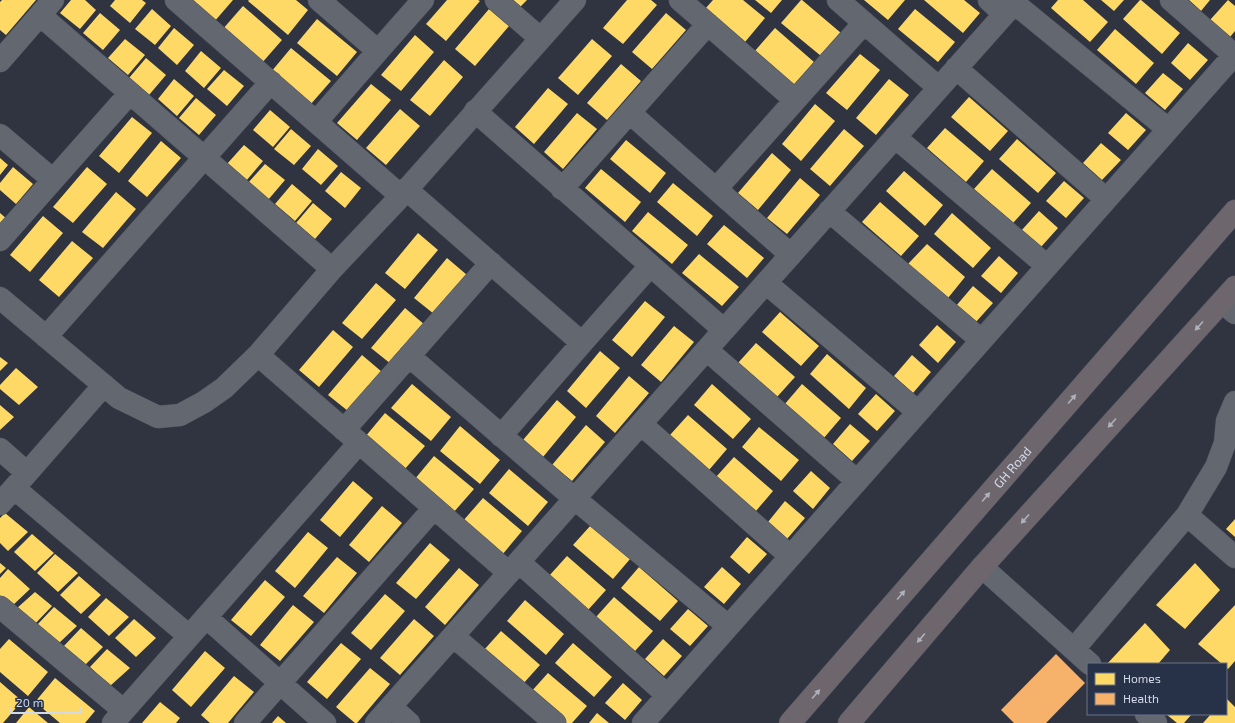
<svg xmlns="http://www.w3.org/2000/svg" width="1235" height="723" font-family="'Exo 2',sans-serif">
	<rect width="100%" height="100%" fill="#2f3440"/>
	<!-- homes -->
	<path fill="#ffd966" d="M2 0H36L6 35 0 30V2Z
		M71 0H85L96 10 80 29 60 13Z
		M115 0H142L146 3 130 23 110 6Z
		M188 0H233L214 22Z
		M249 0H296L308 10 288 35 248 1Z
		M447 0H478L480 1 446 41 426 24Z
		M512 0H527L520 7Z
		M627 0H651L657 5 623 44 603 28Z
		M713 0H743L765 18 745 42 705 9Z
		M755 0H782L771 13Z
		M801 0H802L841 33 821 56 781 23Z
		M864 0H905L888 20Z
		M924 0H964L980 13 963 33Z
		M1058 0H1083L1108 22 1090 42 1051 8Z
		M1101 0H1124L1114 11Z
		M1140 0H1141L1180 33 1162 54 1123 19Z
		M1189 0H1210L1201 11Z
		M1228 0 1235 6V31L1230 37 1210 20Z
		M243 6 282 40 261 64 222 30Z
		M152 9 171 26 155 45 135 29Z
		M489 9 509 26 475 66 455 49Z
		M915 9 955 42 938 62 898 29Z
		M100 13 120 30 103 50 83 33Z
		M666 13 686 30 652 69 632 52Z
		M317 19 357 52 337 76 297 43Z
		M174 28 194 45 177 65 158 48Z
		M775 28 814 62 794 86 754 52Z
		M1115 29 1154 63 1136 84 1097 50Z
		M415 35 434 52 401 91 381 75Z
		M125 39 145 55 128 75 108 58Z
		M592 39 612 56 578 95 558 78Z
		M1188 43 1208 60 1190 80 1171 63Z
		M291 48 331 81 310 105 271 72Z
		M201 51 221 68 204 88 185 71Z
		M860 54 880 70 847 110 826 93Z
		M146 58 166 75 149 95 129 78Z
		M444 60 463 77 430 116 410 100Z
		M621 64 641 81 607 120 587 103Z
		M224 70 244 86 227 106 207 89Z
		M1163 73 1183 89 1165 110 1145 93Z
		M174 79 194 96 177 116 158 99Z
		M889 79 909 95 876 135 856 118Z
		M371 84 391 100 357 140 337 123Z
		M548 88 568 104 534 144 515 127Z
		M969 97 1008 131 990 151 951 117Z
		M196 98 216 115 199 135 179 118Z
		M815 104 835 121 801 161 782 144Z
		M400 109 420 126 386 165 366 148Z
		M270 110 290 127 273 147 253 130Z
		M577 113 597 129 563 169 544 152Z
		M1126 113 1146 130 1128 150 1108 133Z
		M132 117 152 133 119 173 99 156Z
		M945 128 984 161 966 182 927 148Z
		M291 129 311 146 294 165 274 149Z
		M844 129 864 146 830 186 810 169Z
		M1017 139 1056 173 1038 193 999 159Z
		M626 140 666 173 650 193 610 159Z
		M161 141 181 158 147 197 128 181Z
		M1101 143 1121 160 1102 180 1083 163Z
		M244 145 263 161 246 181 227 164Z
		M318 149 338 166 321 185 302 169Z
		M772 153 791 170 758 210 738 193Z
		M0 158 8 165 0 175Z
		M265 164 285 180 268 200 248 183Z
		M13 167 33 184 16 204 0 190V183Z
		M87 167 107 184 73 223 53 207Z
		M601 169 641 202 625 222 585 188Z
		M992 169 1031 203 1013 223 974 189Z
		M904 171 943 205 925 226 886 191Z
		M341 172 361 188 345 208 325 191Z
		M800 178 820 195 787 234 767 218Z
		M1064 181 1084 198 1066 218 1046 201Z
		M673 183 713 216 697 236 657 202Z
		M292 184 312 201 295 221 275 204Z
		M116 192 136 209 103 248 82 232Z
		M880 202 919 236 901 256 862 222Z
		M313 203 332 219 315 239 296 223Z
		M1039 211 1058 228 1040 248 1021 231Z
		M648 212 688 245 672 264 632 231Z
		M0 213 7 219 0 227Z
		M952 213 991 248 973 268 934 234Z
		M43 216 63 233 30 272 10 255Z
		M724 225 764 258 747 278 707 244Z
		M418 233 438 250 405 289 385 273Z
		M72 241 93 258 59 297 39 280Z
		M927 244 965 277 948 298 908 264Z
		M699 254 739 287 722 306 682 273Z
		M999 256 1018 273 1001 293 981 276Z
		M447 258 467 275 434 314 414 298Z
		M376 283 396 300 362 339 342 323Z
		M973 286 993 303 975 323 956 306Z
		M645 301 665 317 632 357 612 340Z
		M405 308 425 325 391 364 371 348Z
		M780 312 819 346 801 366 762 332Z
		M937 325 956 342 938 363 919 345Z
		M674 326 694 342 661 382 641 365Z
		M333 330 353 347 319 387 299 370Z
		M756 343 795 377 777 397 738 363Z
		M600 351 620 368 586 408 567 391Z
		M827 354 866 388 849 409 810 374Z
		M362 355 382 372 348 411 328 395Z
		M912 355 931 372 913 393 894 376Z
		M0 357 8 363 0 371Z
		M16 368 38 387 19 405 0 389V385Z
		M629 376 649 393 615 433 596 416Z
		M412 384 451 417 431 441 391 408Z
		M712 384 751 419 733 439 694 405Z
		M802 384 841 418 823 439 784 405Z
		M876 394 895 411 877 431 858 414Z
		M557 400 576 417 543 457 523 440Z
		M0 405 14 417 0 430Z
		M385 413 425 446 404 470 365 437Z
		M688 415 727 449 709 470 670 435Z
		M850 424 870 441 852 461 833 444Z
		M586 425 605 442 572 481 552 465Z
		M460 426 500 460 480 484 440 451Z
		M759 427 799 460 781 481 742 447Z
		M434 456 474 489 453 513 414 480Z
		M734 457 773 491 756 511 716 477Z
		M509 469 548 502 528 526 489 493Z
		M811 471 830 488 813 509 793 491Z
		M353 481 373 498 340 537 320 520Z
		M483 498 522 531 502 555 462 522Z
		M785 501 805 518 787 539 768 522Z
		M382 506 402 523 369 562 349 545Z
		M5 513 28 532 8 551 0 543V518Z
		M1235 519V537L1226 529Z
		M591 525 630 559 613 579 573 545Z
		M308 532 328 548 295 588 275 571Z
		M32 534 54 553 35 571 14 552Z
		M747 537 767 554 749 574 730 557Z
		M430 543 450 560 416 599 396 583Z
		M55 554 78 573 58 592 37 573Z
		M567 556 606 590 588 610 549 576Z
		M337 557 357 573 324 613 303 596Z
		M0 563 6 568 0 574Z
		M1195 563 1220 590 1185 629 1156 605Z
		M639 567 678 601 660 621 621 588Z
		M722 567 741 584 724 604 704 587Z
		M459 568 479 585 445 625 425 607Z
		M8 569 30 589 11 607 0 597V578Z
		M79 576 101 595 81 614 60 595Z
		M265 580 285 597 251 636 231 620Z
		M35 592 52 606 33 626 16 609Z
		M385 594 405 611 371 650 351 633Z
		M614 597 653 631 635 651 596 617Z
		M106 598 129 617 109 636 88 617Z
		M525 600 564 634 546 655 507 621Z
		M293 605 314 622 280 661 260 645Z
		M1235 605V661L1228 669 1226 667V664H1222L1198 644Z
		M54 607 77 626 58 644 37 625Z
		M688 609 708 626 690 646 670 629Z
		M134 619 156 638 136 657 115 638Z
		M414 619 434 636 400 675 380 658Z
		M1145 623 1170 650 1158 664H1107Z
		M81 628 103 647 84 666 63 647Z
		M501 631 540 665 522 685 483 651Z
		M9 639 48 672 28 696 0 672V649Z
		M663 639 682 656 664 676 645 659Z
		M341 643 361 659 327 699 307 682Z
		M573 643 612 677 594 697 555 663Z
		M107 649 130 668 110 686 90 667Z
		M205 651 225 668 191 707 172 690Z
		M370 668 390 684 357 723H355L336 707Z
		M548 673 587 706 572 723H564L530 693Z
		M234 676 254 692 228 723H210L201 715Z
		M55 678 95 711 85 723H60L35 702Z
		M0 682 22 701 3 723H0Z
		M623 683 642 700 625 720 605 703Z
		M1226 698 1235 707V723H1203L1211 714H1226Z
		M160 702 180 718 176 723H142Z
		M29 707 48 723H16Z
		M597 713 609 723H589Z
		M1166 714H1192L1184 723H1177Z
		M278 716 286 723H272Z"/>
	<!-- health -->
	<path fill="#f6b26b" d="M1056 654 1085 683 1046 723H1014L1001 710Z"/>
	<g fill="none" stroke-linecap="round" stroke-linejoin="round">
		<!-- minor casing -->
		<g stroke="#4d525d" stroke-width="23">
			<path id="minor" d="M176 0 401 196
				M319 0 378 51 423 0
				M496 0 540 38
				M680 0 795 100
				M838 0 939 88
				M989 0 1004 14
				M1171 0 1234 55
				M1014 3 1168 129
				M40 15 130 93
				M0 61 53 0
				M956 68 1106 199
				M630 113 716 189
				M316 122 378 51
				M0 135 53 180 130 93 332 269
				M895 137 1047 266
				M406 189 582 343 650 266
				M562 189 708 24
				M829 211 981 340
				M0 240 53 180
				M791 255 716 189 864 23
				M766 283 918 412
				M0 298 119 398 158 417 180 415 204 402 224 388 258 355 332 269 401 196 575 0
				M1222 302 1235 313
				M724 330 1017 0
				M46 337 271 82
				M707 350 857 481
				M258 355 509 573
				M409 356 575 499 728 626
				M641 424 790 556
				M344 430 491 263
				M501 436 582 343
				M0 449 27 473
				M14 488 189 636
				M0 504 104 385
				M1187 515 1216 467 1225 443 1227 421 1235 402
				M519 562 667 695
				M982 567 1090 664
				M0 607 123 710
				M206 617 325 723
				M453 636 555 723
				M1074 649 1187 515 1235 557
				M391 707 409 723
				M1146 714 1156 723
				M113 723 359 443
				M245 723 434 508
				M376 723 724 330 475 111
				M643 723 1235 54"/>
		</g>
		<!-- major casing -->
		<g stroke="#4d525d" stroke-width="23">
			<g id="major">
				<path id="s1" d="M790 723 1235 211"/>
				<path d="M849 723 982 567 1235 287"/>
			</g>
		</g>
		<!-- minor -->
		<use href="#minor" stroke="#636770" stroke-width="22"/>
		<!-- major -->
		<use href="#major" stroke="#6d666d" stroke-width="22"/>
	</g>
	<!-- one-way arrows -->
	<defs><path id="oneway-solid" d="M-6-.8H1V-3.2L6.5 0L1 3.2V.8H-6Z"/></defs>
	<g fill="#afb1bd">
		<use href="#oneway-solid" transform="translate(1199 326) rotate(132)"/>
		<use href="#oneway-solid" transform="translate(1072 399) rotate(-49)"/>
		<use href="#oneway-solid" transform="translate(1112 423) rotate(132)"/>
		<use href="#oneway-solid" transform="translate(986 497) rotate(-49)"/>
		<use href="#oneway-solid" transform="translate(1025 519) rotate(132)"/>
		<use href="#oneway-solid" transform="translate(901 595) rotate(-49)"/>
		<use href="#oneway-solid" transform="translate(921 638) rotate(130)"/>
		<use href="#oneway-solid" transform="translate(816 694) rotate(-49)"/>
	</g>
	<g text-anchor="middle" stroke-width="4" stroke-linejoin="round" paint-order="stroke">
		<!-- street labels -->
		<g font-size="13" fill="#d2d9e8" stroke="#273148">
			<text dy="5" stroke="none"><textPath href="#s1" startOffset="339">GH Road</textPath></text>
		</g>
	</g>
	<!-- legend -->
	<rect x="1087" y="663" width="140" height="52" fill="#273148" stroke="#6b7488"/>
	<rect x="1095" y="673" width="20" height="12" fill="#ffd966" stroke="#6b7488"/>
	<text x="1123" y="683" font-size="12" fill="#d2d9e8">Homes</text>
	<rect x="1095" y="693" width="20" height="12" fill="#f6b26b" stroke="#6b7488"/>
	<text x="1123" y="703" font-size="12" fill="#d2d9e8">Health</text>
	<!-- scale -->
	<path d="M10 707v6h71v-6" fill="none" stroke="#d2d9e8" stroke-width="2"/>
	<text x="16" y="707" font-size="12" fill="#d2d9e8" stroke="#273148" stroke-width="3" paint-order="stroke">20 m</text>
</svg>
